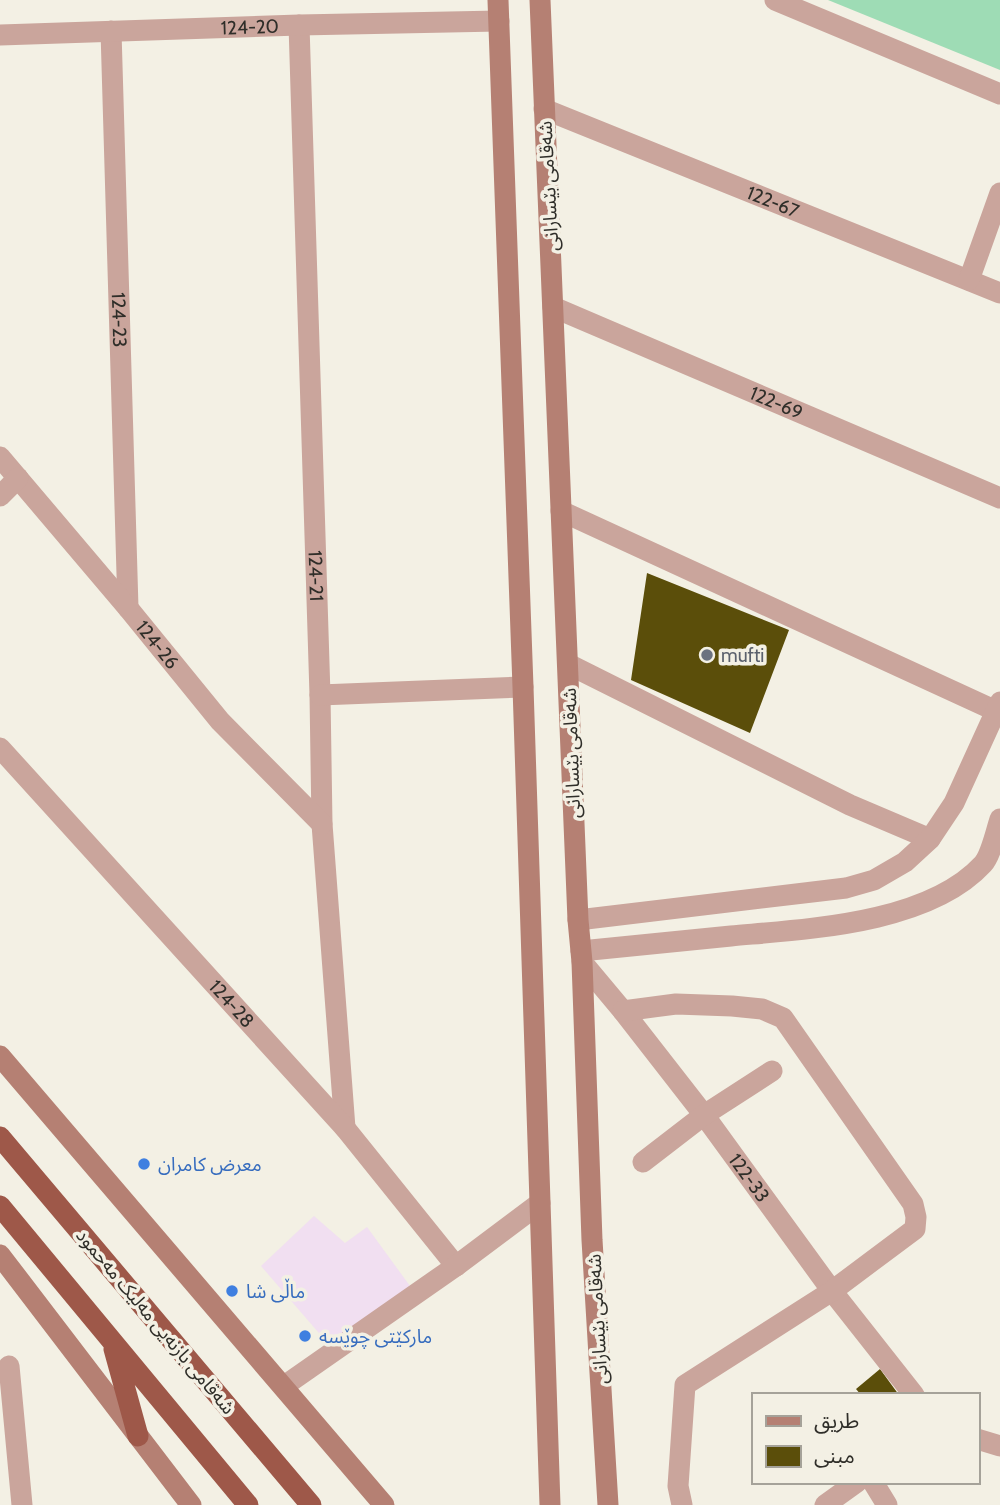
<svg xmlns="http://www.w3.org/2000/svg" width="1000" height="1505" font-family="Cabin,'Noto Sans Arabic',sans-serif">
	<rect width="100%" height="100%" fill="#f3f0e4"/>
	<!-- commercial -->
	<path fill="#f1dff1" d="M314 1216 345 1243 367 1227 410 1286 331 1347 261 1266Z"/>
	<!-- green -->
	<path fill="#9edcb5" d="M828 0H1000V70Z"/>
	<!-- building -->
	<path fill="#5b4e0a" d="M647 573 789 630 750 733 631 680Z
		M880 1369 899 1395H861L856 1389Z"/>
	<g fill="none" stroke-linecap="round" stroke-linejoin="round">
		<!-- minor -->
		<g stroke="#caa59c" stroke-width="21">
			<path d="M775 0 1000 94"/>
			<path id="s1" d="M299 25 320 695 322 824 345 1128"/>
			<path id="s2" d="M111 31 128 608"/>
			<path id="s3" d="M0 35 299 25 499 21"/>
			<path id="s4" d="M544 109 1000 293"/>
			<path d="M969 280 1000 193"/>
			<path id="s5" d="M553 307 1000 498"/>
			<path id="s6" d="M0 457 128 608 220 721 322 824"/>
			<path d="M0 496 18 478"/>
			<path d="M561 511 996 711"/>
			<path d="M568 664 850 805 930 839"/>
			<path d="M320 695 523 687"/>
			<path id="s7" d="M0 748 345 1128 456 1266"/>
			<path d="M578 920 846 888 874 880 905 862 930 839 954 803 1000 702"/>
			<path d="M581 951C631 946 681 941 731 936 807 929 928 924 983 864 991 855 996 831 1000 819"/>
			<path id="s8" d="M582 962 623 1011 704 1115 832 1291 914 1395"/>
			<path d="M623 1011 676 1004 732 1006 762 1009 783 1018 913 1204 916 1217 915 1229 832 1291 685 1385 678 1486 682 1505"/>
			<path d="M643 1162 704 1115 772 1071"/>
			<path d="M9 1366 22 1505"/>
			<path d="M284 1386 456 1266 540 1203"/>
			<path d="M977 1439 1000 1446"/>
			<path d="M873 1482 887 1505"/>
			<path d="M825 1505 857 1482"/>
		</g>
		<!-- secondary -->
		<path stroke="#b58073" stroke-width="21" d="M498 0 523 687 550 1505
			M540 0 578 920 582 962 592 1240 608 1505
			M0 1056 384 1505
			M0 1255 191 1505"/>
		<!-- trunk -->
		<path stroke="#9e5849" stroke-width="21" d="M0 1137 311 1505
			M0 1206 248 1505
			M114 1349 138 1436"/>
	</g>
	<!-- markers -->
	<circle fill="#6b7280" stroke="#f3f0e4" stroke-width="2.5" cx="707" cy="655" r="7"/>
	<g fill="#3f7fe0" stroke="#f3f0e4" stroke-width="2.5">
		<circle cx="144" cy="1164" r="7"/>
		<circle cx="232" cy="1291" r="7"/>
		<circle cx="305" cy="1336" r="7"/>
	</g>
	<g text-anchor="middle" stroke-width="7" stroke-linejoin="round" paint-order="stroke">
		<!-- street labels -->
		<g font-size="19" fill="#2f2e29" stroke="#f3f0e4">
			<text dy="7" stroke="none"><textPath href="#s3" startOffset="250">124-20</textPath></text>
			<text transform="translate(548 186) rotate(-93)" y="7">شەقامی بێسارانی</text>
			<text dy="7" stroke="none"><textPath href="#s4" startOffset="247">122-67</textPath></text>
			<text dy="7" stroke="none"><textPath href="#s2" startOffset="289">124-23</textPath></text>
			<text dy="7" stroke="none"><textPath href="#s5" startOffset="243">122-69</textPath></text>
			<text dy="7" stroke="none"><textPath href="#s1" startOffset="551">124-21</textPath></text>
			<text dy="7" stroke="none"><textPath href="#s6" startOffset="245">124-26</textPath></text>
			<text transform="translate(571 753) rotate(-92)" y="7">شەقامی بێسارانی</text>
			<text dy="7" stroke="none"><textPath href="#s7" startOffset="345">124-28</textPath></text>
			<text dy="7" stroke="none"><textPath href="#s8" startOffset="273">122-33</textPath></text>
			<text transform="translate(597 1319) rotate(-93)" y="7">شەقامی بێسارانی</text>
			<text transform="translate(156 1321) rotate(50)" y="7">شەقامی بازنەیی مەلیک مەحمود</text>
		</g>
		<!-- worship labels -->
		<g font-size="19" fill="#5b616d" stroke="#f3f0e4" text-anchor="start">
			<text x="721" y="662">mufti</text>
		</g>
		<!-- shop labels -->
		<g font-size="19" fill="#366cbe" stroke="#f3f0e4" text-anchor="start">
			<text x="158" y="1171">معرض كامران</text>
			<text x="246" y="1298">ماڵی شا</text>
			<text x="319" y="1343">مارکێتی چوێسە</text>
		</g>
	</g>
	<!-- legend -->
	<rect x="752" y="1393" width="228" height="91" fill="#f3f0e4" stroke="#a5a299" stroke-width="2"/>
	<rect x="766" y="1416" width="35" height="10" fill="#b58073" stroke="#a5a299" stroke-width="2"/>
	<text x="814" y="1428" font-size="21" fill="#2f2e29">طريق</text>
	<rect x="766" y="1446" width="35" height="21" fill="#5b4e0a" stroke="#a5a299" stroke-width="2"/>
	<text x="814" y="1463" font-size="21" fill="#2f2e29">مبنى</text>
</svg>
